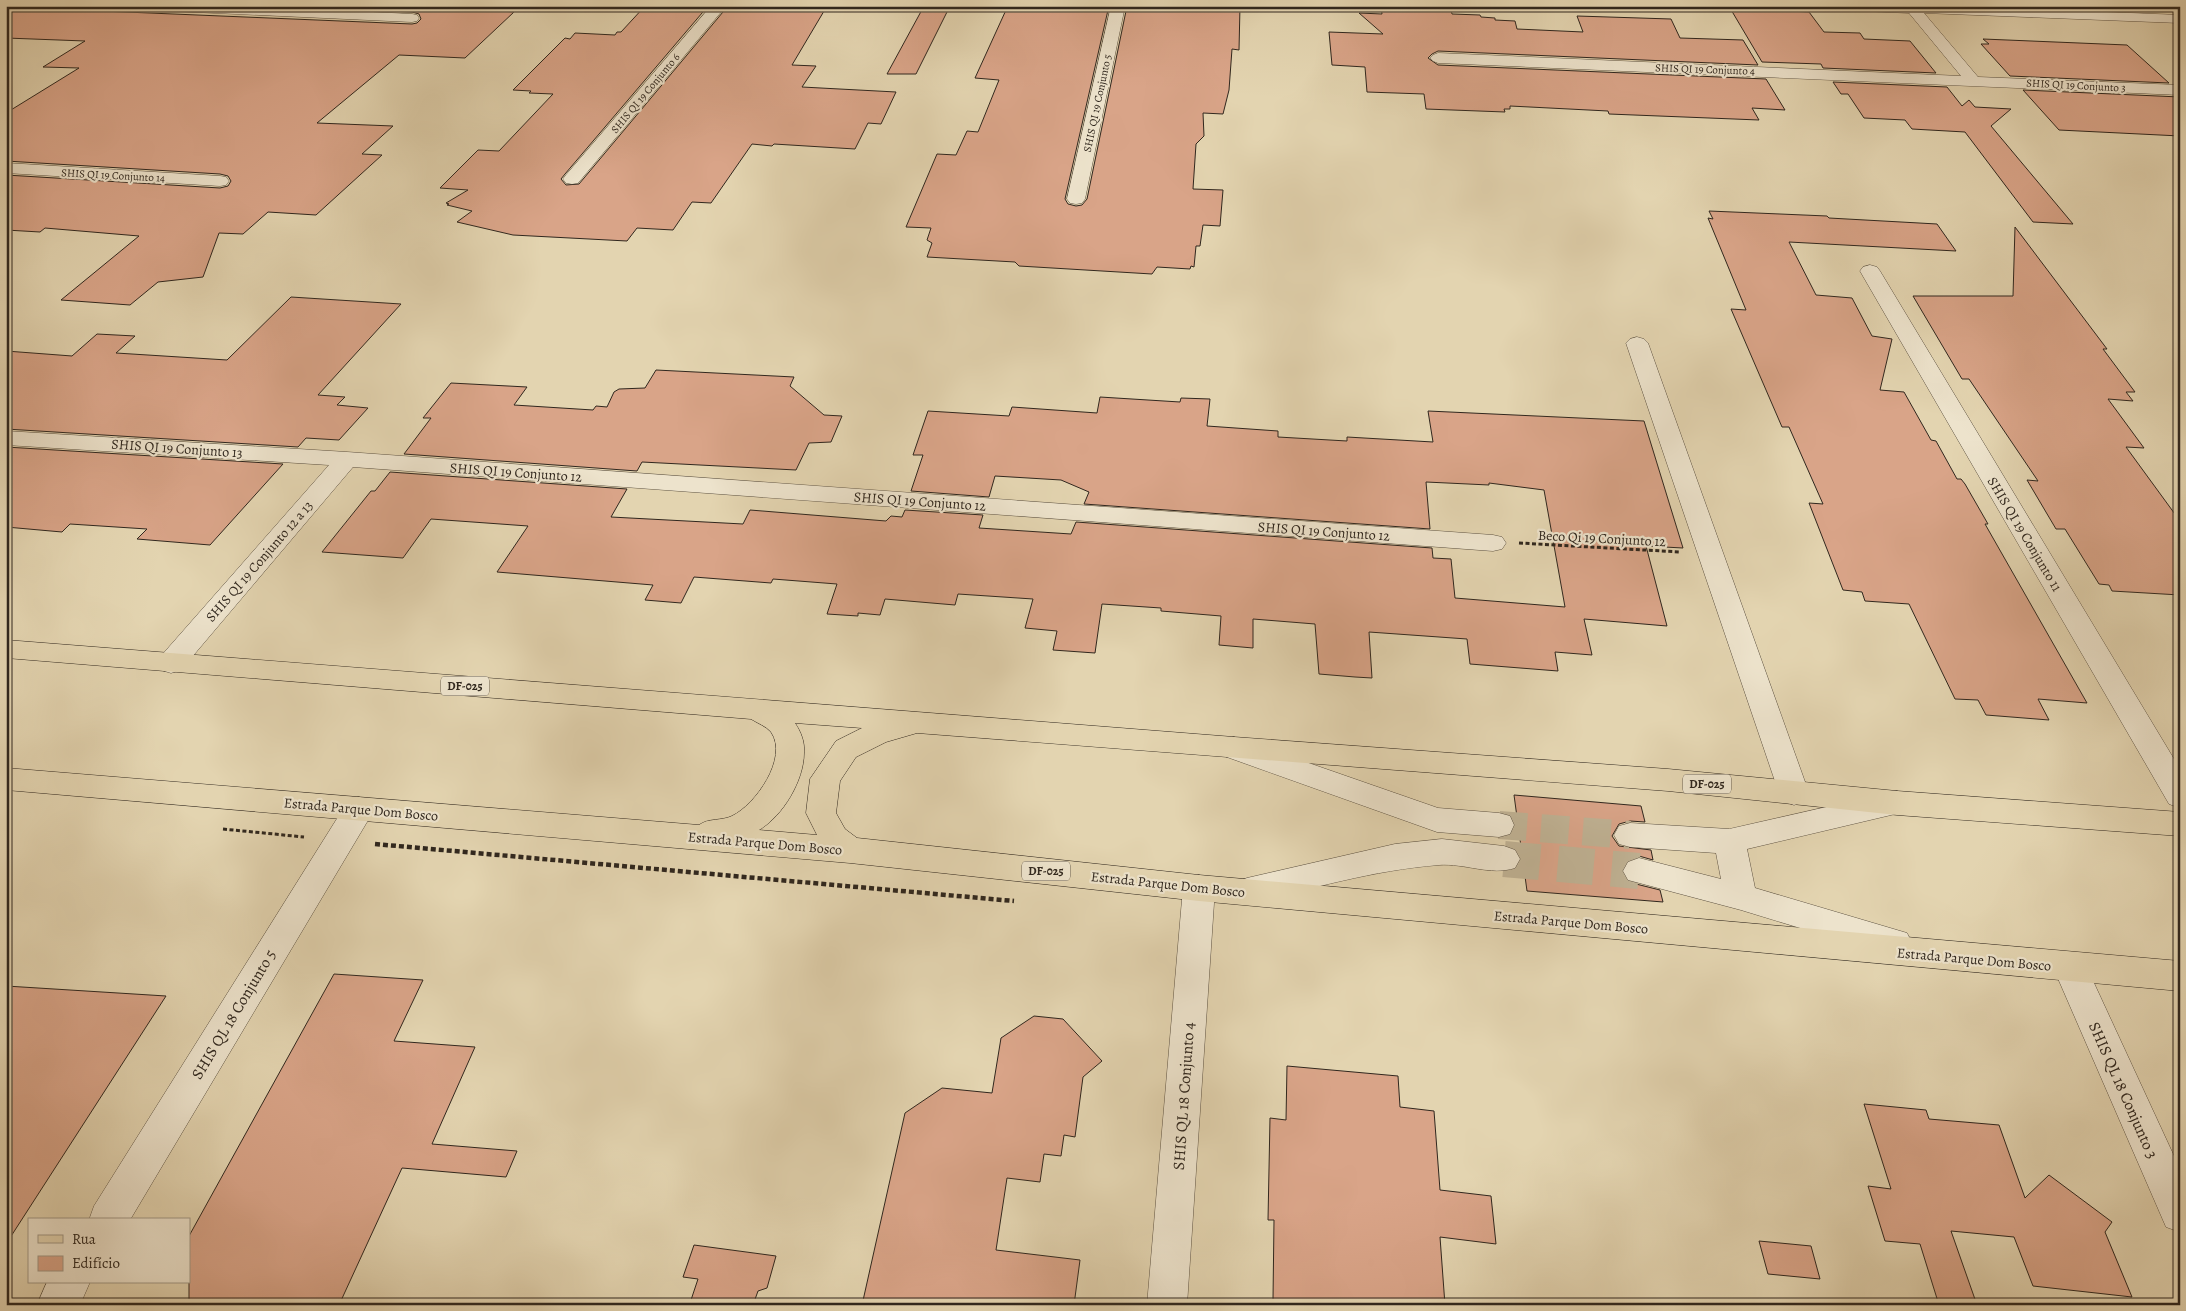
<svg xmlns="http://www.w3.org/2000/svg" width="2186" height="1311" font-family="Alegreya,serif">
	<rect width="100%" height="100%" fill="#e3d4b0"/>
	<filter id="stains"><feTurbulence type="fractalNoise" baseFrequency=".004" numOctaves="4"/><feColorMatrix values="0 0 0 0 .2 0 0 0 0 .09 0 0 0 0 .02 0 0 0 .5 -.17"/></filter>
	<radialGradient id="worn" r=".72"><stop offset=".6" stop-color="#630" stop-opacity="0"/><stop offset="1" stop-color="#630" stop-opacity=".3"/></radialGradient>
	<!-- building -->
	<path fill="#d9a488" stroke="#30271e" d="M367 6H507L502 11 514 12 465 58 399 55 317 123 393 126 362 154 382 155 316 215 268 212 243 234 219 233 203 277 158 282 130 305 61 300 139 236 45 228 40 232 6 230V175L220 188 228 186 231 181 228 176 220 174 6 161V113L79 68 43 67 85 41 6 38V7L412 24 417 23 421 19 419 14 412 12 363 10Z
		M645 6H708L565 174 561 179 566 185 579 184 728 6H827L792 65 816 66 802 87 896 92 881 124 868 123 855 149 774 144 772 146 752 144 711 203 692 202 673 230 637 228 627 241 513 235 457 222 472 211 447 205 449 204 446 203 468 190 440 188 478 150 499 151 553 94 529 93 531 91 513 90 565 38 570 39 575 33 615 35 617 32H621Z
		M924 6H950L916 74H887Z
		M1049 6H1099L1098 9 1108 10 1065 199 1068 204 1076 206 1082 205 1087 199 1126 11H1136L1153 6H1240L1239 50 1232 49 1229 90 1223 114 1203 113 1204 136 1196 144 1193 189 1223 190 1220 226 1203 225 1200 246H1196L1194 267 1191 266 1190 269 1157 267 1152 274 1019 266 1015 262 927 257 932 243 927 240 931 228 906 227 937 154 956 155 967 131 978 132 999 80 975 78 1006 10 1047 11Z
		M1381 6H1450L1452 14 1480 15 1481 17 1495 18V20L1515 21 1517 29 1583 32 1577 16 1671 19 1680 38 1743 40 1758 65 1438 51 1432 54 1428 58 1438 65 1766 79 1785 110 1752 108 1759 120 1609 114 1608 111 1510 106V109H1504L1505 112 1426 109 1424 94 1367 92 1365 67 1332 65 1329 32 1383 34 1359 13 1382 14Z
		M1730 8 1809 12 1824 32 1860 33 1864 39 1910 41 1936 73 1823 68 1821 64 1762 62Z
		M1983 39 2127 45 2169 83 2010 76 1981 44H1989Z
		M1833 82 1947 87 1962 106 1969 100 1975 107 2011 109 1991 126 2073 224 2033 222 1965 132 1912 129 1905 120 1864 118 1848 94H1841Z
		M2023 90 2180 97V136L2059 130Z
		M1709 211 1827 216 1829 218 1937 224 1956 251 1789 242 1816 295 1852 298 1872 336 1892 339 1880 390 1904 392 1931 440 1936 441 1957 479H1961L1965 484 1988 524H1985L2087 703 2038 699 2049 720 1986 715 1978 700 1955 699 1909 604 1865 601 1862 592 1843 590 1809 503 1823 504 1789 427H1782L1731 309 1746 310 1708 218 1713 219Z
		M2015 227 2107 349H2103L2135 392H2126L2133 401 2108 399 2144 448 2126 447 2180 521V595L2112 591 2109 585 2099 584 2065 529H2056L2027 480 2038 481 1969 379H1962L1913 296H2013Z
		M291 297 401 304 318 395 345 397 337 405 368 408 339 440 306 438 298 447 6 429V351L72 356 97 334 135 336 116 353 227 360Z
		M656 370 794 377 790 386 824 415 842 416 831 442 809 443 796 470 642 462 637 471 404 454 431 418H423L451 383 527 387 514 405 593 410 596 406 607 407 614 392 619 389 645 388Z
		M1100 397 1180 402 1181 398 1210 399 1207 426 1278 431V437L1347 441V437L1433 442 1428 411 1644 421 1683 548 1646 546 1667 626 1584 619 1592 655 1555 652 1558 671 1470 664 1467 639 1369 632 1372 678 1355 677 1319 674 1315 624 1253 619V648L1219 645 1221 616 1161 611V608L1102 604 1095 653 1053 650 1057 631 1025 628 1033 599 958 594 955 605 885 599 880 615 858 613V616L827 614 837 584 773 579 771 583 694 577 681 603 645 600 653 585 497 572 528 526 431 519 403 558 322 552 371 491H375L390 472 627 489 611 517 743 524 750 510 886 521 891 516 902 517 905 510 983 515 979 528 1071 534 1076 522 1432 548 1433 558 1451 559 1455 598 1565 607 1544 490 1489 483V485L1426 482 1430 529 1084 504 1089 492 1061 480 995 476 989 497 911 491 923 455H913L928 411 1009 416 1012 407 1097 413Z
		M6 447 283 464 210 545 137 539 147 529 70 524 62 532 6 527Z
		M1514 795 1641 806 1645 822 1630 821 1619 824 1612 836 1619 846 1651 850 1653 860 1639 856 1627 860 1621 872 1628 882 1660 890 1663 902 1527 891Z
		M334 974 423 980 394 1041 475 1047 432 1144 517 1151 506 1177 402 1168 339 1305H189V1236Z
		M6 986 166 996 6 1244Z
		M1034 1016 1063 1019 1102 1061 1083 1077 1075 1137 1064 1135 1061 1156 1044 1154 1040 1182 1007 1178 996 1250 1080 1260 1074 1305H862L905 1113 942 1088 992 1093 1001 1038Z
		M1287 1066 1398 1076 1400 1107 1434 1111 1440 1190 1491 1196 1496 1244 1440 1237 1445 1305H1313L1273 1300 1274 1220H1268L1270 1118 1286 1120Z
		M1864 1104 1926 1110 1929 1119 1999 1125 2025 1198 2049 1175 2112 1222 2105 1232 2132 1297 2033 1286 2014 1237 1951 1231 1977 1305H1939L1920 1244 1885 1241 1868 1186 1891 1189Z
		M1759 1241 1811 1246 1820 1279 1768 1274Z
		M694 1245 776 1256 767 1288 758 1291 753 1305H721L691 1300 698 1279 683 1277Z"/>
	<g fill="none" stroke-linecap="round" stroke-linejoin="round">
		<!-- minor-tunnel-far1 -->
		<path stroke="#bfb193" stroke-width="28" stroke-dasharray="28 14" stroke-linecap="butt" d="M1499 825 1630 835"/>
		<!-- minor-tunnel -->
		<path stroke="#bfb193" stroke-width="36" stroke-dasharray="36 18" stroke-linecap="butt" d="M1504 859 1639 871"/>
		<!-- minor casing -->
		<g stroke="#5d5242" stroke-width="1">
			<path id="minor" d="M142 6H249L412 14 417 15 419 18 417 21 412 22 149 10Z
				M711 6H726L578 183 572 184 566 183 563 179 566 175Z
				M1111 6H1125L1085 199 1082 203 1076 204 1070 203 1067 199Z
				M1834 6H1959L2180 15V23L1924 13 1978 77 2180 85V95L1438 63 1433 61 1430 58 1433 55 1438 53 1961 76 1909 13 1841 10Z
				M6 163 220 176 226 177 229 181 226 185 220 186 6 173Z
				M1870 265 1877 267 1880 271 2180 769V808L2169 804 1860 271 1863 267Z
				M1637 337 1644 339 1648 343 1809 793 1805 801 1794 805 1783 801 1779 793 1626 343 1630 339Z
				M6 431 347 452 1493 535 1502 537 1506 543 1502 549 1493 551 353 467 181 670 171 673 161 670 157 663 161 656 329 465 6 445Z
				M1234 737 1438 808 1499 813 1510 816 1514 825 1510 834 1499 837 1437 832 1224 756 1219 748 1224 740Z
				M1897 791 1908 795 1912 803 1908 811 1747 849 1755 888 1907 933 1912 943 1907 953 1895 957 1741 910 1628 880 1623 871 1628 862 1639 858 1721 879 1716 853 1630 847 1619 844 1614 835 1619 826 1630 823 1729 829Z
				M359 797 370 801 374 809 370 817 130 1220H89L94 1206 348 801Z
				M1442 839 1504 846 1515 850 1520 859 1515 868C1490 876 1465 863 1439 865 1374 870 1310 889 1247 904L1236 900 1231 891 1236 882 1247 878 1395 844Z
				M1199 875 1210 879 1215 888 1187 1305H1147L1183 888 1188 879Z
				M2070 953 2082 957 2180 1169V1232L2166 1227 2053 967 2058 957Z
				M47 1282H90L80 1305H37Z"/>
		</g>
		<!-- major casing -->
		<g stroke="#30271e" stroke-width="1">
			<path id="major" d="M6 640 1234 737 1668 769 1897 791 2180 812V836L1897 815 1668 791 917 733 886 742 856 757 840 781 836 813 845 829 857 838 1199 875 2180 961V991L1199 901 850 863 6 790V768L699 825C708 818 722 821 732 816 755 805 789 758 771 732 766 726 757 723 751 719L6 658ZM795 723 862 728 836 741 810 779 806 813 817 835 759 830C783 816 804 780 804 753 805 742 801 732 795 723Z"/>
		</g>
		<!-- path-far1 -->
		<path stroke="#30271e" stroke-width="3" stroke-dasharray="4 2.5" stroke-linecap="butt" d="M1519 543 1680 552
			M223 829 304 837"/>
		<!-- path -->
		<path stroke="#30271e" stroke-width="4.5" stroke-dasharray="5 3" stroke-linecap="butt" d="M375 844 1014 901"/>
		<!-- minor -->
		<use href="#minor" fill="#ede3cc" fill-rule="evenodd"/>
		<!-- major -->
		<use href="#major" fill="#e3d4b0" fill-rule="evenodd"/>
	</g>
	<g text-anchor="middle" stroke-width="4.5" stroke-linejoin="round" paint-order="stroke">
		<!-- far-street labels -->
		<g font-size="11" fill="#30271e" stroke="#ede3cc">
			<text transform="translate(1705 69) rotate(2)" y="4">SHIS QI 19 Conjunto 4</text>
			<text transform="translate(2076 85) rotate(3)" y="4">SHIS QI 19 Conjunto 3</text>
			<text transform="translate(645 93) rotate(-50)" y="4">SHIS QI 19 Conjunto 6</text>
			<text transform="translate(1097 103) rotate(-78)" y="4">SHIS QI 19 Conjunto 5</text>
			<text transform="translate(113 175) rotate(3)" y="4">SHIS QI 19 Conjunto 14</text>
		</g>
		<!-- shield labels -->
		<g fill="#ede3cc" stroke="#695f52" stroke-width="1">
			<rect x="441" y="676.5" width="48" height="19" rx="4"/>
			<rect x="1683" y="774.5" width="48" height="19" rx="4"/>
			<rect x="1022" y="861.5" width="48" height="19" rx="4"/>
		</g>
		<g font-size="12" font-weight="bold" fill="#30271e">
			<text x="465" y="690">DF-025</text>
			<text x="1707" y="788">DF-025</text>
			<text x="1046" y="875">DF-025</text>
		</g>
		<!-- street labels -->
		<g font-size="14" fill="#30271e" stroke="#ede3cc">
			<text transform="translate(177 448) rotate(4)" y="5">SHIS QI 19 Conjunto 13</text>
			<text transform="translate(516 472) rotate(4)" y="5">SHIS QI 19 Conjunto 12</text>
			<text transform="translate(920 501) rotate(4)" y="5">SHIS QI 19 Conjunto 12</text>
			<text transform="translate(1324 531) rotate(4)" y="5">SHIS QI 19 Conjunto 12</text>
			<text transform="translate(2025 534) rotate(59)" y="5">SHIS QI 19 Conjunto 11</text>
			<text transform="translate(1602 538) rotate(3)" y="5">Beco Qi 19 Conjunto 12</text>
			<text transform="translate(259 561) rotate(-49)" y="5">SHIS QI 19 Conjunto 12 a 13</text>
			<text transform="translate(361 809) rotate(5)" y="5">Estrada Parque Dom Bosco</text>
			<text transform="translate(765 843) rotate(5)" y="5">Estrada Parque Dom Bosco</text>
			<text transform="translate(1168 884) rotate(6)" y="5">Estrada Parque Dom Bosco</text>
			<text transform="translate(1571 922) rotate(5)" y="5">Estrada Parque Dom Bosco</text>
			<text transform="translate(1974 959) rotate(5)" y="5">Estrada Parque Dom Bosco</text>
		</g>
		<!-- near-street labels -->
		<g font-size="16" fill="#30271e" stroke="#ede3cc">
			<text transform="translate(233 1014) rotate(-59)" y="6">SHIS QL 18 Conjunto 5</text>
			<text transform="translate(2124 1090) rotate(66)" y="6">SHIS QL 18 Conjunto 3</text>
			<text transform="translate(1183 1096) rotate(-86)" y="6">SHIS QL 18 Conjunto 4</text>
		</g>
	</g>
	<!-- margin -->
	<rect width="2186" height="1311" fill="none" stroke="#e3d4b0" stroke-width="25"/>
	<rect x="8" y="8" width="2171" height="1296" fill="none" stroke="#30271e" stroke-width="2.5"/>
	<rect x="12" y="12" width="2161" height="1286" fill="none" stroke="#30271e"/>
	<!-- legend -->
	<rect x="28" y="1218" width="162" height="65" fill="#ede3cc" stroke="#a19886"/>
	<rect x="38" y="1235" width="25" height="8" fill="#e3d4b0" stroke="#a19886"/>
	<text x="72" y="1244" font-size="15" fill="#30271e">Rua</text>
	<rect x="38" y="1256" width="25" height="15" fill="#d9a488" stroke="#a19886"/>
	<text x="72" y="1268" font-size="15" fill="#30271e">Edifício</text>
	<rect width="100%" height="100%" filter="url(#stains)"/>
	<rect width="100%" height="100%" fill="url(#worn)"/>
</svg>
